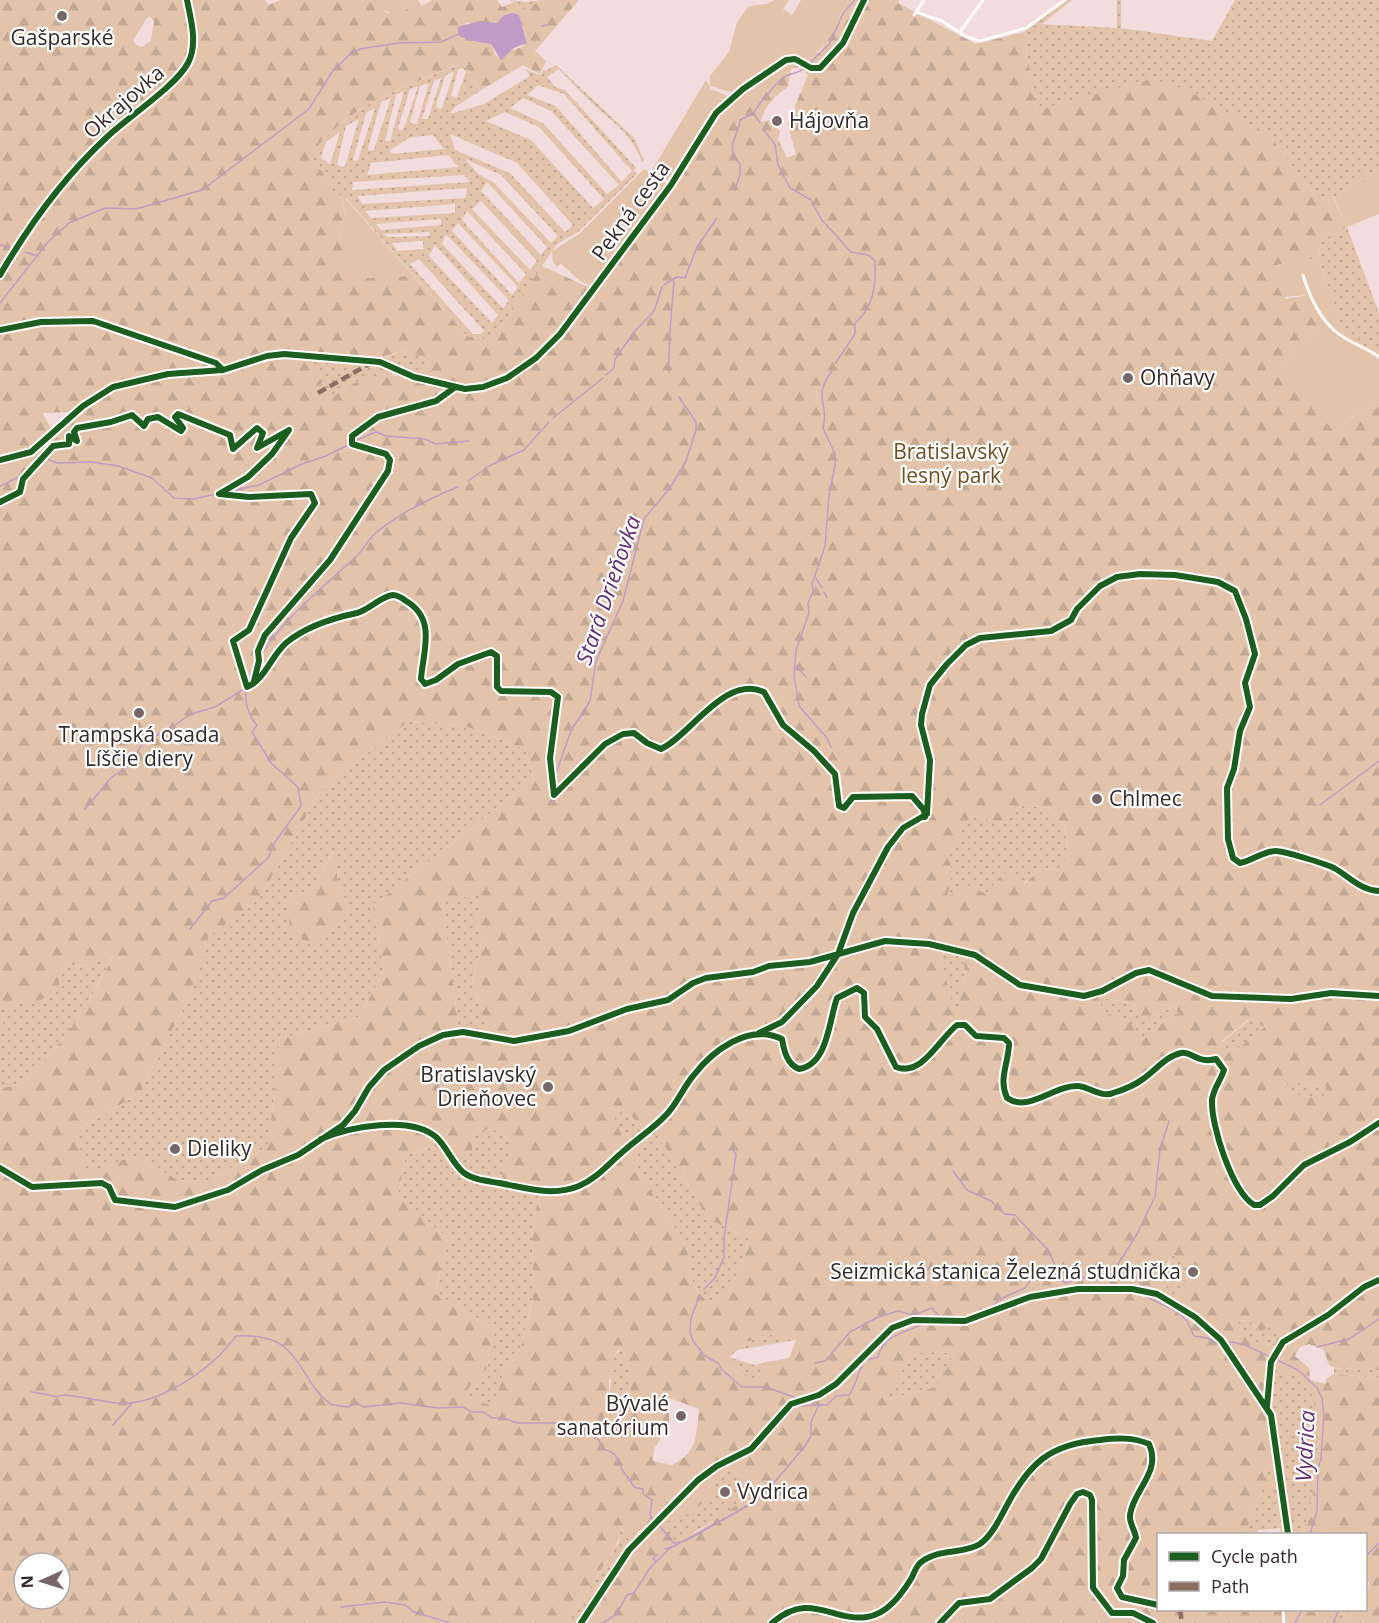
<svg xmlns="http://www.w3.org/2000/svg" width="1379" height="1623" font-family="'Open Sans',sans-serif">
	<defs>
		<pattern id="grass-dots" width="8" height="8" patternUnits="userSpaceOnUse" patternTransform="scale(1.5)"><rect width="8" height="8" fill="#e3c4ab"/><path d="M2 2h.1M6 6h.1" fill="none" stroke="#c3a893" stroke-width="1.8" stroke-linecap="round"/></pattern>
		<pattern id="forest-firs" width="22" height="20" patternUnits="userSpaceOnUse" patternTransform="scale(1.5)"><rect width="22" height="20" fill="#e3c4ab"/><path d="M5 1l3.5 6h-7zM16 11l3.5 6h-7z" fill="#c3a893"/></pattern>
	</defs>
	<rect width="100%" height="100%" fill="#f2dcde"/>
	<!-- grass -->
	<path fill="url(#grass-dots)" fill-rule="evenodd" d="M510 0 525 2 543 0 523 10Z
		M1067 0H1072L1042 24 1117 28V0H1121V28L1212 41 1235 0H1379V167L1334 198 1331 194 1319 201 1269 135 1151 79 1036 111 1024 32Z
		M460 64 468 70 480 91 455 107 450 114 484 104 530 76 525 69 540 75 544 69 545 71 556 65 634 138 644 160 642 162C631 132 614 124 592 103 581 92 570 81 559 69L547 77 555 87 565 90 636 168 634 170 637 174 578 232 557 244 501 327 489 340 467 336 346 198 343 200 310 156C344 106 407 86 460 64ZM462 68 466 71 457 97 451 96 458 70ZM452 72H454L442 108 439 109 436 106 445 76ZM441 78 428 119H422L434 81ZM429 83 417 124 410 123 420 86ZM538 85 564 94 632 171 622 182 556 106 527 95ZM418 86 404 128 400 131 398 128 410 89ZM404 91 390 141H385L396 95ZM391 98 374 150 369 151 368 148 381 102ZM523 98 551 111 619 185 607 194 543 123 510 108ZM375 108 358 160 355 161 353 160 366 113ZM505 112 539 127 604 199 593 208 531 140 486 121ZM359 119 345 166 341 167 337 164 346 126ZM340 132 330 164 321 158 326 142ZM450 134 517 163 573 225 565 232 510 173 455 150ZM433 135 444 149 391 154 390 150 411 137ZM448 155 458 167 367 175 371 163ZM465 159 501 175 558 236 551 243 493 182 478 174ZM464 175 470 182 352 190 353 182ZM487 182 547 247 541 255 481 191ZM467 188 466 198 362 204 358 196ZM481 201 537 261 530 270 472 209ZM455 204V213L371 218 365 211ZM467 211 526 274 519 283 462 220ZM441 219V225L381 230 376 224ZM458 223 518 287 512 295 452 231ZM429 232 430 236 388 237 384 234ZM446 234 509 300 503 308 442 244ZM423 241V249L397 251 392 243ZM435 245 498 315 492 323 429 256ZM419 259 484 331 481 334H473L410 264Z
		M1347 227 1379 313V359L1345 338 1318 256 1322 240Z
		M404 350 426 360 430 366 414 375 446 384 454 390 449 398 393 374 378 380 371 374 329 399 309 360 349 361 377 354 387 357Z
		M408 722 462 725 525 749 534 779 373 905 384 971 359 1017 280 1039 268 1146 209 1181 178 1180 133 1156 87 1175 75 1131 138 1094 188 1000 208 936 259 899 322 788ZM333 851 338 884 349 908 287 901 312 888Z
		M1022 805 1048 808 1064 827 1069 856 1058 869 1042 868 1023 884 985 894 946 897V854L962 841 961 826 972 816 1005 823Z
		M484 894 476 919 482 940 472 982 487 1029 483 1040 460 1037 442 900Z
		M937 946 961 953 966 974 961 991 960 1010H954Z
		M114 954 84 1010 63 1039 25 1082 0 1089V1026L3 1024 0 1008 58 964 89 966Z
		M1099 997 1135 1004 1138 1013 1145 1019 1175 1006 1178 1013C1162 1020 1155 1032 1141 1040L1132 1037 1127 1018 1123 1022 1102 1010Z
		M1250 1019 1266 1027 1236 1050 1223 1047 1221 1043Z
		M1290 1081 1326 1087 1324 1101 1290 1093 1282 1087Z
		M610 1108 632 1117 660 1138 708 1219 749 1238 741 1267 728 1293 708 1302 697 1291 690 1275 687 1246 644 1181 624 1142Z
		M493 1129 512 1142 516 1192 540 1194 532 1223 533 1296 522 1344 502 1378 494 1407 462 1394 487 1368 495 1328 435 1294 448 1239 398 1195 406 1155 436 1146 472 1150 475 1131Z
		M1175 1255 1188 1263C1188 1281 1182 1286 1174 1300L1160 1292 1154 1285 1167 1287 1170 1257Z
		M1249 1320 1258 1330 1271 1325H1279L1276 1343C1256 1349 1245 1339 1238 1321Z
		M771 1334 796 1340 737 1350 747 1342Z
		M621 1349C629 1356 632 1389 633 1401L630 1405 624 1401 613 1404 609 1400 613 1358Z
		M922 1352 954 1353 939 1386 886 1400 884 1397 910 1358Z
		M729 1357 754 1365 766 1362 758 1377 750 1383 725 1360Z
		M1273 1365C1283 1371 1299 1375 1306 1383 1328 1409 1314 1499 1306 1530L1290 1534 1275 1419 1266 1399 1274 1394Z
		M1334 1368 1379 1370V1378L1334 1374Z
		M1276 1461 1285 1534H1281L1280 1528 1258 1530 1256 1534H1242L1249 1524 1265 1479 1264 1473Z
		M729 1470 743 1477V1497L740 1504C700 1533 651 1549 612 1580 604 1586 587 1613 585 1623H567L619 1542 620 1530 638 1533 642 1530H646V1534L680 1514 690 1513 711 1495 716 1480Z
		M1329 1610H1354L1341 1623H1330Z"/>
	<!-- forest -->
	<path fill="url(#forest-firs)" fill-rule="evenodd" d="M0 0H265L269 5 279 0H370L387 13 410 8 406 0H418L422 6 432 0H497L502 7 515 2 523 10 543 0H579L535 51 546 61 540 74 523 65 480 91 468 70 459 64C407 86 344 106 310 156L343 200 345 212 340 241 371 276H414L467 336 489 340 501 327 542 266 586 286H599L677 181 718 116 753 85 784 64 807 61 821 51 848 0H899L898 3 976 44 1024 32 1036 110 1151 79 1185 89 1269 135 1319 201 1331 193 1347 227 1322 240 1318 256 1305 262 1279 264 1285 299 1308 295 1322 317 1315 331 1296 345 1286 365 1334 431 1361 410 1379 401V1370L1334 1368 1329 1365 1324 1350 1309 1344 1300 1347 1295 1356 1309 1368 1310 1380 1325 1384 1327 1378 1334 1374 1379 1378V1623H1341L1354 1610H1366L1369 1581 1366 1584V1534H1296L1306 1530C1314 1498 1327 1410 1306 1384 1299 1376 1283 1371 1274 1366V1394L1262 1402 1270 1420 1276 1461 1264 1473 1265 1478 1275 1472 1274 1486 1261 1490 1249 1524 1242 1534H1158V1610H1330V1623H585L587 1615 616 1571 646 1534 642 1530 630 1535 622 1529 616 1546 567 1623H0V1089L25 1082 63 1039 84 1010 114 955 89 966 58 964 59 985 41 1000 1 1008 3 1024 0 1026ZM504 15H519L526 38 522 47 496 56 491 44 481 41 466 23H497ZM147 18 150 17 154 21 151 41 142 47 136 45 133 40ZM800 67 808 75 795 106 796 114 787 123 796 154 787 158 778 139 780 131 769 120 761 122C764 106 775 96 788 87L791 69ZM404 350 426 360 430 366 413 375 446 384 454 390 449 397C442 387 396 374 383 374L378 380 371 373 329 399 310 360 370 359 377 354 381 358ZM72 412 52 430 43 414V413ZM408 722 462 725 525 749 534 779 373 905 384 971 359 1017 280 1039 268 1146 209 1181 178 1180 133 1156 87 1174 75 1131 138 1094 188 1000 208 937 259 899 322 788ZM1022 805 1048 808 1064 827 1069 856 1058 869 1042 868 1024 884 1005 872 985 894 970 885 947 897 953 872 946 854 963 841 961 826 972 816 1005 823ZM483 895 476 919 482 940 472 982 487 1029 483 1040 460 1037 442 900ZM937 946 961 953 966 974 961 991 959 1010 954 1009ZM1099 997 1135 1004 1138 1013 1145 1019 1175 1006 1178 1013C1162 1020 1155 1032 1141 1040L1133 1037 1135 1031 1128 1018 1122 1021 1102 1010ZM1249 1019 1265 1027 1236 1050 1223 1047 1221 1042ZM1290 1081 1326 1087 1324 1100 1290 1093 1282 1087ZM611 1108 632 1117 660 1138 708 1219 749 1238 741 1267 728 1293 708 1302 697 1291 690 1275 687 1246 644 1181 624 1142ZM493 1129 512 1142 502 1177 516 1192 540 1194 532 1223 533 1297 522 1344 502 1378 494 1407 463 1394 487 1368 495 1328 435 1294 448 1239 398 1195 406 1155 435 1146 458 1162 472 1150 475 1131ZM1175 1255 1188 1263C1188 1281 1182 1286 1174 1300L1160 1292 1155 1285 1167 1287 1174 1273 1167 1264 1170 1257ZM1249 1320 1261 1332 1271 1325H1279L1276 1343C1257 1349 1245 1339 1238 1321ZM771 1334 796 1340 789 1358 766 1362 758 1377 750 1382 745 1372H737L726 1360 747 1342ZM621 1349C631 1358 629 1388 633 1401L630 1405 624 1401 613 1404 609 1400V1380L614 1374 613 1358 617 1351ZM922 1352 954 1353 947 1367 936 1371 939 1386 887 1400 884 1398 910 1358ZM669 1398 699 1409C696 1436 698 1452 672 1465L653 1461 654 1449 661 1438 660 1423 669 1425ZM729 1470 743 1477V1501L696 1533 688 1532 674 1540 662 1525 680 1514 687 1515C694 1509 704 1503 710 1496 718 1486 714 1477 729 1470ZM24 1563H60V1599H24Z
		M334 850 338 884 349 908 313 948 290 927 287 901 312 888Z"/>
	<!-- garden -->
	<path fill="#e3c4ab" d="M370 0H406L410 8 396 15 376 7Z
		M774 0H789L783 9 792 15 801 0H848C839 23 828 47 807 61L793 56 785 58 734 93 710 86V76L729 52 737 22 749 6 767 4Z
		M706 80 711 89 730 97 711 116 671 181 657 177 651 172Z
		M1379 167V214L1347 227 1334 198Z
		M644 169 665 183 666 188 593 287 580 281 561 264 557 267 553 262 552 251 579 234Z
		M345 198 414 276 348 279 340 241 345 212 343 200Z
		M1318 256 1345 338 1366 348 1379 359V401L1361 410 1334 431 1312 407 1286 365 1296 345 1315 331 1322 317 1308 295 1283 297 1268 270V267C1285 262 1301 263 1318 256Z"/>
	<!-- water -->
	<path fill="#c19cc6" d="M513 13 519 15 527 43 514 48 501 60 491 44 468 40 458 35V27L479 21 497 23 504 15Z"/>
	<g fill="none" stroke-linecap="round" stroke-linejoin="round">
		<!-- stream -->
		<path stroke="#c19cc6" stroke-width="1.5" d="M542 26 546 25
			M809 64 829 44 844 12 855 0
			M754 114 760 123
			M763 129 770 138
			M771 139 775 144 778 165 790 188 811 200 821 219 851 252 868 255 875 261C876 285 874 307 855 323V334L835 364
			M735 190 740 174V164C724 148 738 137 740 120L754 113C756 107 777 82 783 78 789 73 798 74 805 68
			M0 245 8 247
			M25 252 38 256
			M664 285 677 277 685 278 697 247 717 218
			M0 303 48 242 69 223 105 208 136 209 202 190 309 109 332 72 351 53 360 49 398 43 441 42 459 34
			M669 372C668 342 672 310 674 281
			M606 375 614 368 615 359 635 331 654 311 662 287
			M553 418 603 378
			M354 441 376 432 386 436 425 439 435 444 469 441
			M468 481 489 466 524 450 549 422
			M0 486 29 472 44 458 57 463 92 462 118 466 152 478 174 498 193 499 259 485 302 464 326 456 348 445
			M816 578 822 588
			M824 592 827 598
			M796 666 806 677
			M831 747 827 738 799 706 794 676 796 650 809 613 808 603 813 592 812 584 825 546 829 496 835 465V454L823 428C830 402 811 399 832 371
			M554 802 556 773 571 731 590 701 596 661 623 601 644 519 670 488 686 461 696 430V422L679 397
			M1320 805 1379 761
			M85 809 112 777 130 765 141 746 149 739 166 731 191 714 215 707 247 687C259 637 320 590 357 556 364 548 369 538 378 531 401 513 430 498 458 487
			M190 929 212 901 224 898 268 858 275 842 301 806 298 787 271 763 252 732 257 725C248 715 243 699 247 687
			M953 1171 967 1190 991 1201 1005 1214 1015 1215 1047 1249 1057 1269 1075 1278
			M1118 1264 1137 1234 1155 1197 1160 1149 1169 1121
			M1116 1266 1119 1277
			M704 1289 715 1278 724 1257V1238L736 1154 731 1148
			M699 1297 691 1318 690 1332 693 1341 704 1355 719 1364 721 1369 742 1387H766L799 1399
			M1317 1347 1349 1339 1379 1319
			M815 1363 825 1361 850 1332 878 1317 898 1311 913 1315 932 1308 938 1315
			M31 1392C39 1392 45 1395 53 1396 57 1397 62 1395 66 1395 83 1397 100 1401 116 1403 158 1407 212 1369 236 1336 282 1334 289 1348 312 1384 316 1390 324 1400 331 1404 336 1406 344 1406 349 1407L356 1402 363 1407 401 1403 438 1408 463 1407 472 1412H483L492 1418H503L518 1423H570L599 1440 602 1449C620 1452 617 1463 625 1474 629 1479 631 1481 634 1487L643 1489V1494L652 1500 650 1515 674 1543 679 1542
			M801 1406 818 1405
			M113 1425 132 1403
			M685 1541 751 1504
			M665 1549 675 1546
			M655 1561 653 1558 658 1554
			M1366 1562 1367 1555 1379 1543
			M341 1607 385 1602 405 1605 414 1612 450 1623
			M603 1623 616 1615 627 1595 634 1593 650 1568 669 1549 740 1510 768 1490 805 1446 811 1436V1422L819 1405H827L836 1396 849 1395C858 1383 857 1370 867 1357L872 1359 878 1357C884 1329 916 1334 934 1316L967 1317 991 1309 998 1300 1025 1288 1033 1277 1055 1271 1059 1279 1066 1283 1089 1276 1115 1279 1134 1276 1140 1279 1143 1295 1178 1312 1187 1321 1194 1336 1207 1338 1219 1344 1232 1342 1245 1345 1298 1370 1317 1388 1322 1398 1324 1415 1321 1459 1318 1468 1317 1511 1310 1534
			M1295 1623 1302 1610
			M1333 1623 1339 1610"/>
		<!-- street -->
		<path stroke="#fdfafa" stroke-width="3" d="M916 12 942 21 967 37 980 41 1026 28 1065 0
			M914 15 924 0
			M960 32 983 0
			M0 275C29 225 64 177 107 137 128 117 176 86 188 63 198 44 191 20 187 0
			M1303 275C1309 295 1318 316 1335 331 1347 342 1366 347 1379 357
			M0 330 41 322 93 321 216 363 223 370
			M386 364 414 377 469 390 498 381 527 366 560 334 623 253 684 167 716 113 743 89 786 60 795 59 811 68H820L843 43 864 0
			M0 460 31 452 83 406 113 387 168 374 229 368
			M1283 1610 1284 1623
			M581 1623 629 1550 698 1480 717 1466 751 1449 791 1404 819 1395 836 1384 892 1328 913 1320 965 1321 1030 1297 1078 1289H1132L1157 1294 1195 1317 1221 1340 1271 1415 1288 1534"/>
		<!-- quiet -->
		<path stroke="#8d6e63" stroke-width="4.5" stroke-dasharray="9 4.5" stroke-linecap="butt" d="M318 393 371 363
			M1180 1610 1182 1623"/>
		<!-- cycleway casing -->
		<g stroke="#fff" stroke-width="10">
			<path id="cycleway" d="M0 275C29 225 64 177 107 137 128 117 176 86 188 63 198 44 191 20 187 0
				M0 330 41 322 93 321 216 363 223 370
				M0 460 31 452 83 406 113 387 168 374 223 370 267 356 284 354 380 362 414 377 465 389 483 387 507 378 536 358 560 334 671 185 716 113 743 89 786 60 795 59 811 68H820L843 43 864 0
				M0 502 20 492 23 479 53 446 69 444V436L77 441 74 432 77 428 111 422 132 415 144 426 148 419 158 417 181 431 183 428 175 417 178 414 230 435 233 449 257 428 263 433 257 448 289 430 272 454 248 477 219 494 249 497 311 494 315 503 291 538 249 630 233 641 247 687C265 680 271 656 286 643 305 627 333 618 357 613 369 610 381 596 393 595 398 595 402 598 406 601 437 619 423 651 421 679L425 684 436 680 458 664 491 652 497 656V687L501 691 551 692 558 697 550 758 554 795 605 744 623 734 634 733 647 743 661 749C690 736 725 674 764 692L783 725 814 751 835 774 839 806 844 808 853 797 912 796 924 810 925 817
				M254 681 259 661 258 651 265 635 330 560 388 471 390 460 386 454 352 444V436L378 417 436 401 454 388
				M759 1033 782 1022 817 986 838 954 853 913 888 847 903 828 927 814 930 760 921 725 922 714 930 685 947 664 966 645 980 638 1051 631 1071 620 1077 609 1100 586 1117 577 1140 574 1175 575 1218 582 1235 591 1246 619 1255 654 1245 683 1250 707 1240 731 1234 769 1227 788 1228 839 1233 858 1240 863C1252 861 1263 851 1276 851 1284 851 1326 864 1334 868 1350 877 1360 890 1379 891
				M321 1139C349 1127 410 1115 436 1137 447 1147 452 1163 464 1173 474 1180 487 1181 499 1183 527 1188 552 1197 579 1186 598 1178 610 1162 626 1149 640 1137 655 1127 667 1114 678 1102 683 1088 693 1076 713 1050 749 1023 782 1039 784 1051 787 1064 799 1069 828 1065 829 1020 837 998L857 988 864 993 865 1017 877 1029 896 1067C922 1077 939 1039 957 1025H965L976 1036 1004 1038 1009 1043C1009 1063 998 1078 1007 1098 1029 1113 1054 1085 1078 1086 1090 1087 1102 1098 1113 1093 1123 1090 1135 1085 1143 1079 1155 1071 1166 1056 1181 1053 1192 1051 1197 1064 1216 1059L1224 1070C1221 1080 1213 1089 1212 1100 1211 1126 1232 1191 1254 1205H1260L1273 1196 1304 1165 1350 1142 1379 1123
				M0 1168 32 1187 102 1183 109 1187 115 1200 175 1207 228 1190 262 1170 298 1155 343 1125 355 1111 369 1087 384 1070 419 1046 443 1035 463 1032 514 1041 569 1031 627 1009 668 1000 693 983 706 978 753 972 769 966 810 962 885 941 929 944 975 955 1020 985 1084 996 1102 991 1136 973 1149 970 1212 996 1291 999 1331 993 1379 996
				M1267 1406 1271 1362 1283 1342 1328 1315 1364 1287 1379 1280
				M581 1623 629 1550 698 1480 717 1466 751 1449 791 1404 819 1395 836 1384 892 1328 913 1320 965 1321 1030 1297 1078 1289H1132L1157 1294 1195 1317 1221 1340 1271 1415 1288 1534
				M772 1623C810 1590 832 1622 867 1617 887 1614 901 1595 911 1579 914 1574 915 1568 920 1563 937 1548 962 1555 980 1544 992 1535 999 1520 1006 1507 1029 1463 1050 1444 1100 1440 1117 1438 1133 1437 1149 1444 1162 1472 1133 1490 1130 1515 1129 1523 1135 1530 1136 1538L1124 1560 1123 1576 1117 1588 1122 1597 1158 1605
				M940 1623 959 1603 990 1599 1032 1568 1041 1559 1070 1504 1077 1494 1083 1492 1090 1495 1092 1500 1093 1588 1112 1613H1133L1153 1623"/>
		</g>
		<!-- cycleway -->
		<use href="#cycleway" stroke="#1b5e20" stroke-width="6"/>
	</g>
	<!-- markers -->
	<g fill="#786768" stroke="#fff" stroke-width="2">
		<circle cx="62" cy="16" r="6"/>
		<circle cx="777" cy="121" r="6"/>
		<circle cx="1128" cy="378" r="6"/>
		<circle cx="139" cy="713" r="6"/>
		<circle cx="1097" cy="799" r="6"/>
		<circle cx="548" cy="1087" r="6"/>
		<circle cx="175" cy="1149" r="6"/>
		<circle cx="1193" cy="1272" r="6"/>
		<circle cx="681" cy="1416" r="6"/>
		<circle cx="725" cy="1492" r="6"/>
	</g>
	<g text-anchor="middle" stroke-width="4.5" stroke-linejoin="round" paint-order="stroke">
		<!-- poi labels -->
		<g font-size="21" fill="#362829" stroke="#fff" text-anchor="start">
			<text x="62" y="45" text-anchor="middle">Gašparské</text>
			<text x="789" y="128">Hájovňa</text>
			<text x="1140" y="385">Ohňavy</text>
			<text x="139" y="742" text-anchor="middle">Trampská osada<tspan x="139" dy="24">Líščie diery</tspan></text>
			<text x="1109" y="806">Chlmec</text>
			<text x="536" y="1082" text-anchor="end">Bratislavský<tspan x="536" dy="24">Drieňovec</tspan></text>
			<text x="187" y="1156">Dieliky</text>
			<text x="1181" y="1279" text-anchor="end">Seizmická stanica Železná studnička</text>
			<text x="669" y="1411" text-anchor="end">Bývalé<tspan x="669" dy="24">sanatórium</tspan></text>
			<text x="737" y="1499">Vydrica</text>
		</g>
		<!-- street labels -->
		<g font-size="21" fill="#362829" stroke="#fff">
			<text transform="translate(124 102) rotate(-41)" y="7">Okrajovka</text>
			<text transform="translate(631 211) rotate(-54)" y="7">Pekná cesta</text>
		</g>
		<!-- park labels -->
		<g font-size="21" fill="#704e20" stroke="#fff">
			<text x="951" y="459">Bratislavský<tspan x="951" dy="24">lesný park</tspan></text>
		</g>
		<!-- water labels -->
		<g font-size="22" font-style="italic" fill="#652f77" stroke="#fff">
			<text transform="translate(608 590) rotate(-71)" y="8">Stará Drieňovka</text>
			<text transform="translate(1305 1446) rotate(-87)" y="8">Vydrica</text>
		</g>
	</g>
	<!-- legend -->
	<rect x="1157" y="1533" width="210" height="78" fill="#ffffff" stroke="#afa9a9" stroke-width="1.5"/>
	<rect x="1169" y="1552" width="30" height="9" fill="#1b5e20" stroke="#afa9a9" stroke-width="1.5"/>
	<text x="1211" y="1563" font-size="18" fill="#362829">Cycle path</text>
	<rect x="1169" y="1582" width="30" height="9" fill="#8d6e63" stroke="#afa9a9" stroke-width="1.5"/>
	<text x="1211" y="1593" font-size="18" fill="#362829">Path</text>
	<!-- north arrow -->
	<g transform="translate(42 1581) rotate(267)"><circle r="28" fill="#ffffff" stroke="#afa9a9" stroke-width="1.5"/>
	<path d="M0-4.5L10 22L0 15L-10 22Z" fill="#786768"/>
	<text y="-9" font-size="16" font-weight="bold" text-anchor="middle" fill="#362829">N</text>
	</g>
</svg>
